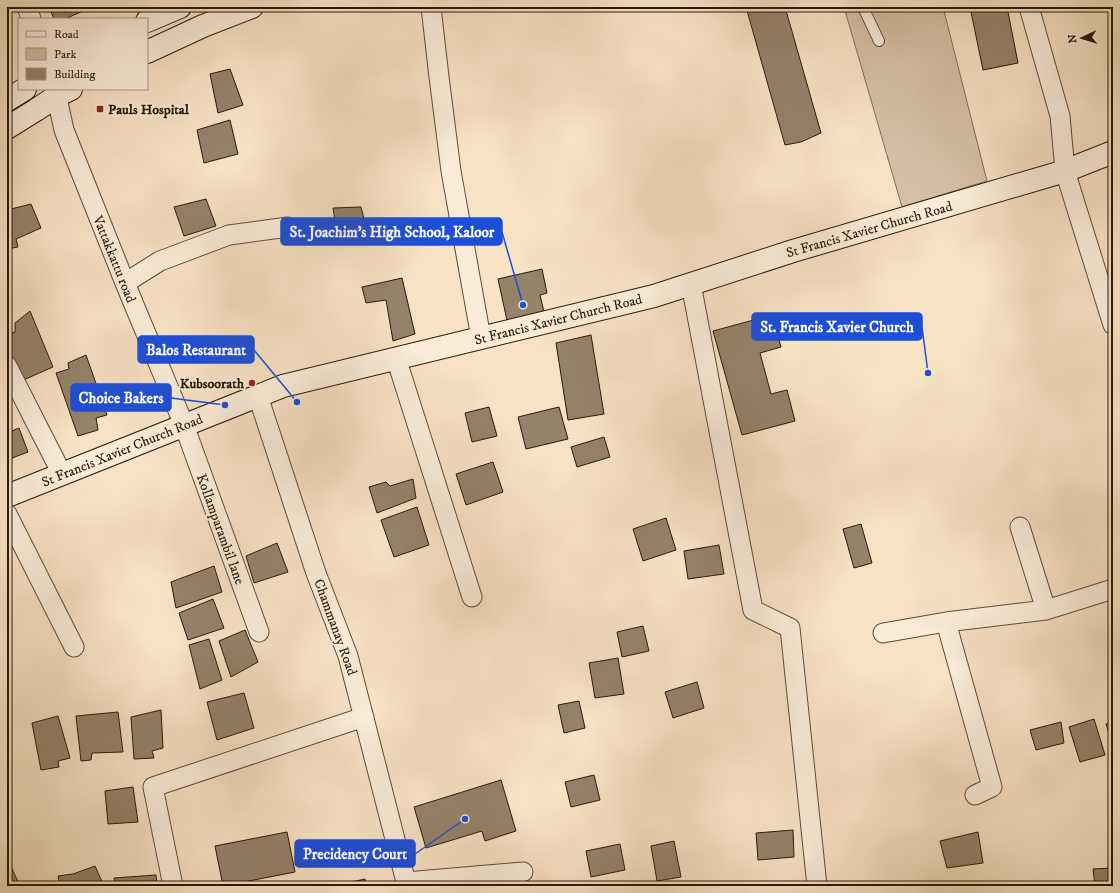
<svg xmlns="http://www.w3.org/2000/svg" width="1120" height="893" font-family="'IM FELL DW Pica',serif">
	<rect width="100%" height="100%" fill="#f7e2c4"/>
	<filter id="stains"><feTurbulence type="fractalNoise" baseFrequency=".005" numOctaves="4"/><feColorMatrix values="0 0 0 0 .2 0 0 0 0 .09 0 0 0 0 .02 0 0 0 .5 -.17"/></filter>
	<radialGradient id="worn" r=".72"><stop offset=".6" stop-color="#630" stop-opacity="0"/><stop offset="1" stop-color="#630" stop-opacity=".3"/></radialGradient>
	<!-- green -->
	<path fill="#d4c0a4" stroke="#7e6d56" d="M844 7H943L987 181 902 207Z"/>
	<!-- building -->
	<path fill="#948269" stroke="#291a07" d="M49 7H92L65 19H54Z
		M746 7H785L821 133 801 142 785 145Z
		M970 7H1007L1018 63 983 70Z
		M230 69 243 105 218 113 210 74Z
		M230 120 238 154 204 163 197 130Z
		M206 199 216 226 184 236 174 207Z
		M31 204 41 228 16 239 18 247 7 249V210Z
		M361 207 369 239 339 245 333 208Z
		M542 269 547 293 540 295 545 316 508 325 498 279Z
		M402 278 415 334 393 341 386 300 366 303 362 287Z
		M30 311 53 367 21 381 7 350V335L15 332V323Z
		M772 315 781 347 760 353 771 394 787 390 795 421 742 435 713 331Z
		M591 335 604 414 568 420 556 343Z
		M86 355 107 415 96 418 98 430 78 436 56 373 69 369 68 363Z
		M489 407 497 436 472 442 465 413Z
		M559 407 568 439 526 449 518 417Z
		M19 428 28 452 7 460V433Z
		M604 437 610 457 577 467 571 447Z
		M493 462 503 492 466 505 456 474Z
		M413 479 416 498 377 513 369 487 386 482 390 486Z
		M417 507 429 545 394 557 381 520Z
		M666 518 676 550 643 561 633 529Z
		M861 524 872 563 854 568 843 529Z
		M277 543 288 572 254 583 246 556Z
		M719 545 724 574 688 579 684 551Z
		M214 566 222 592 176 608 171 582Z
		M213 599 224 628 188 640 179 613Z
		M643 626 649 651 622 657 617 632Z
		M245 630 258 662 231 677 219 641Z
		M209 639 222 680 200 689 189 645Z
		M618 658 624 694 595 698 589 663Z
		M697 682 704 708 673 718 665 692Z
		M244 693 254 728 217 740 207 702Z
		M579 701 585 728 564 733 558 705Z
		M161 710 163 748 152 751 154 758 134 759 131 717Z
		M118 712 123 752 92 753 91 760 81 761 76 716Z
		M58 716 70 758 58 761 59 767 41 770 32 723Z
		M1094 719 1105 755 1080 762 1069 727Z
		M1113 721V745L1106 724Z
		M1061 722 1064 743 1036 750 1030 730Z
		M594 775 600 800 571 807 565 782Z
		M501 780 516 831 485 841 482 831 426 848 414 807Z
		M133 787 138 822 108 824 105 791Z
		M793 830 794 857 758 860 756 833Z
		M287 832 295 872 223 886 215 846Z
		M978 832 983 863 947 868 940 841Z
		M674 841 681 877 657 881 651 846Z
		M620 844 625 870 591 877 586 851Z
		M7 858 19 884 14 886H7Z
		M95 866 104 886H60L58 876 73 874Z
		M1113 868V886H1095L1093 869Z
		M156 875 157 886H115L114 878Z
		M365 879 366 886H333Z"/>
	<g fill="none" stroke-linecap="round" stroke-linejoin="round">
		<!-- lane casing -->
		<g stroke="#5c4c36" stroke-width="12">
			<path id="lane" d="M863 7 879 41"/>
		</g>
		<!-- street casing -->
		<g stroke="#5c4c36" stroke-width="21">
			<path id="street" d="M27 7 31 19
				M431 7 439 77 451 171 481 338
				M1029 7 1060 116 1065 171 1113 325
				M55 89 64 130 125 283 184 425 259 632
				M125 283 160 261 229 235 288 227
				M691 284 753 610 790 628 817 886
				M396 358 472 597
				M7 366 62 474
				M258 396 316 573 348 656 407 886
				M7 514 74 647
				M1020 527 1046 610
				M946 622 992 787 975 795
				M883 633 946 622 1046 610 1113 589
				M406 882 523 872
				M173 886 153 787 364 717"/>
		</g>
		<!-- secondary casing -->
		<g stroke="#291a07" stroke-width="24">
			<path id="secondary" d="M147 21 180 7
				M147 52 203 26 252 7
				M7 100 25 89
				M7 128 36 110 57 96 71 89
				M7 496 283 386 654 296 793 251 1065 171 1113 152"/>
		</g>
		<!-- lane -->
		<use href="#lane" stroke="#faecd9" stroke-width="10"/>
		<!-- street -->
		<use href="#street" stroke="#faecd9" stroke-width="19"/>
		<!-- secondary -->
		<use href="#secondary" stroke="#faecd9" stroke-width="22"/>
	</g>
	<!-- markers -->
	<g fill="#8f2418" stroke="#faecd9" stroke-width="1.5">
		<rect x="96" y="105" width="8" height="8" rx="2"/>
		<circle cx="252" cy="383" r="4"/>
	</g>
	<g text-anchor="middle" stroke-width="3.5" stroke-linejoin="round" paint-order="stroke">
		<!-- poi labels -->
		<g font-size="14" font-weight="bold" fill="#291a07" stroke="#faecd9" text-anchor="start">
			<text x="108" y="114">Pauls Hospital</text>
			<text x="244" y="388" text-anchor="end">Kubsoorath</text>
		</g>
		<!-- street labels -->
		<g font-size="14" fill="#291a07" stroke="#faecd9">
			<text transform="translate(869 229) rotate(-16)" y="5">St Francis Xavier Church Road</text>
			<text transform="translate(115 259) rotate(68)" y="5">Vattakkattu road</text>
			<text transform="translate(558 319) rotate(-14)" y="5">St Francis Xavier Church Road</text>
			<text transform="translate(122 450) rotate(-22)" y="5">St Francis Xavier Church Road</text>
			<text transform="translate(221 529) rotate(70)" y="5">Kollamparambil lane</text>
			<text transform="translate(336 627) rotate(70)" y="5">Chammanay Road</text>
		</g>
	</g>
	<!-- callouts -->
	<path fill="none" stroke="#1d4ed8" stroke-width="1.5" d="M523 305L502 232M928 373L922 327M297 402L254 350M225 405L171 398M465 819L415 854"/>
	<g fill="#1d4ed8" stroke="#faecd9" stroke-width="1.5">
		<circle cx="523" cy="305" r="4"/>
		<circle cx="928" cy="373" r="4"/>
		<circle cx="297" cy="402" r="4"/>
		<circle cx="225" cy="405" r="4"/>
		<circle cx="465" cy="819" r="4"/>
	</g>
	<g fill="#1d4ed8" stroke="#1d4ed8" stroke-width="1.5">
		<rect x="281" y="218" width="221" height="27" rx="4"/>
		<rect x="752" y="313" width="170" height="27" rx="4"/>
		<rect x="138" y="336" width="116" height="27" rx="4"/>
		<rect x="71" y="384" width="100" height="27" rx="4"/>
		<rect x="295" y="840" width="120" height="27" rx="4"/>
	</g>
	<g font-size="15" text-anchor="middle" font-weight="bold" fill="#fff">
		<text x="392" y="237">St. Joachim's High School, Kaloor</text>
		<text x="837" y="332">St. Francis Xavier Church</text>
		<text x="196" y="355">Balos Restaurant</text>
		<text x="121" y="403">Choice Bakers</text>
		<text x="355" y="859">Precidency Court</text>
	</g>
	<!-- margin -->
	<rect width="1120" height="893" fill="none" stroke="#f7e2c4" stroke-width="24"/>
	<rect x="8" y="8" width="1104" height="877" fill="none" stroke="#291a07" stroke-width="2"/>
	<rect x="12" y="12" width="1096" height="869" fill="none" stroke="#291a07"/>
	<!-- legend -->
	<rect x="18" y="18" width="130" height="72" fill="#faecd9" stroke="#a69885"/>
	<rect x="26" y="31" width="20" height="6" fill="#faecd9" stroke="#a69885"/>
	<text x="54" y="38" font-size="12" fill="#291a07">Road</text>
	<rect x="26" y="48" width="20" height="12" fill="#d4c0a4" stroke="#a69885"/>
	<text x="54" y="58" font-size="12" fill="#291a07">Park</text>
	<rect x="26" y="68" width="20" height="12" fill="#948269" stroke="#a69885"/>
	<text x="54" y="78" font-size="12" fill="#291a07">Building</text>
	<!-- north arrow -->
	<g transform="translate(1082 38) rotate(266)" stroke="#faecd9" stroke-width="3" paint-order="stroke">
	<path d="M0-3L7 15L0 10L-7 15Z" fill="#291a07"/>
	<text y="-6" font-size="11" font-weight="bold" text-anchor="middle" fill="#291a07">N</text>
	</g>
	<rect width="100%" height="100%" filter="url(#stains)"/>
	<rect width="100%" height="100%" fill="url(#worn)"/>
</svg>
